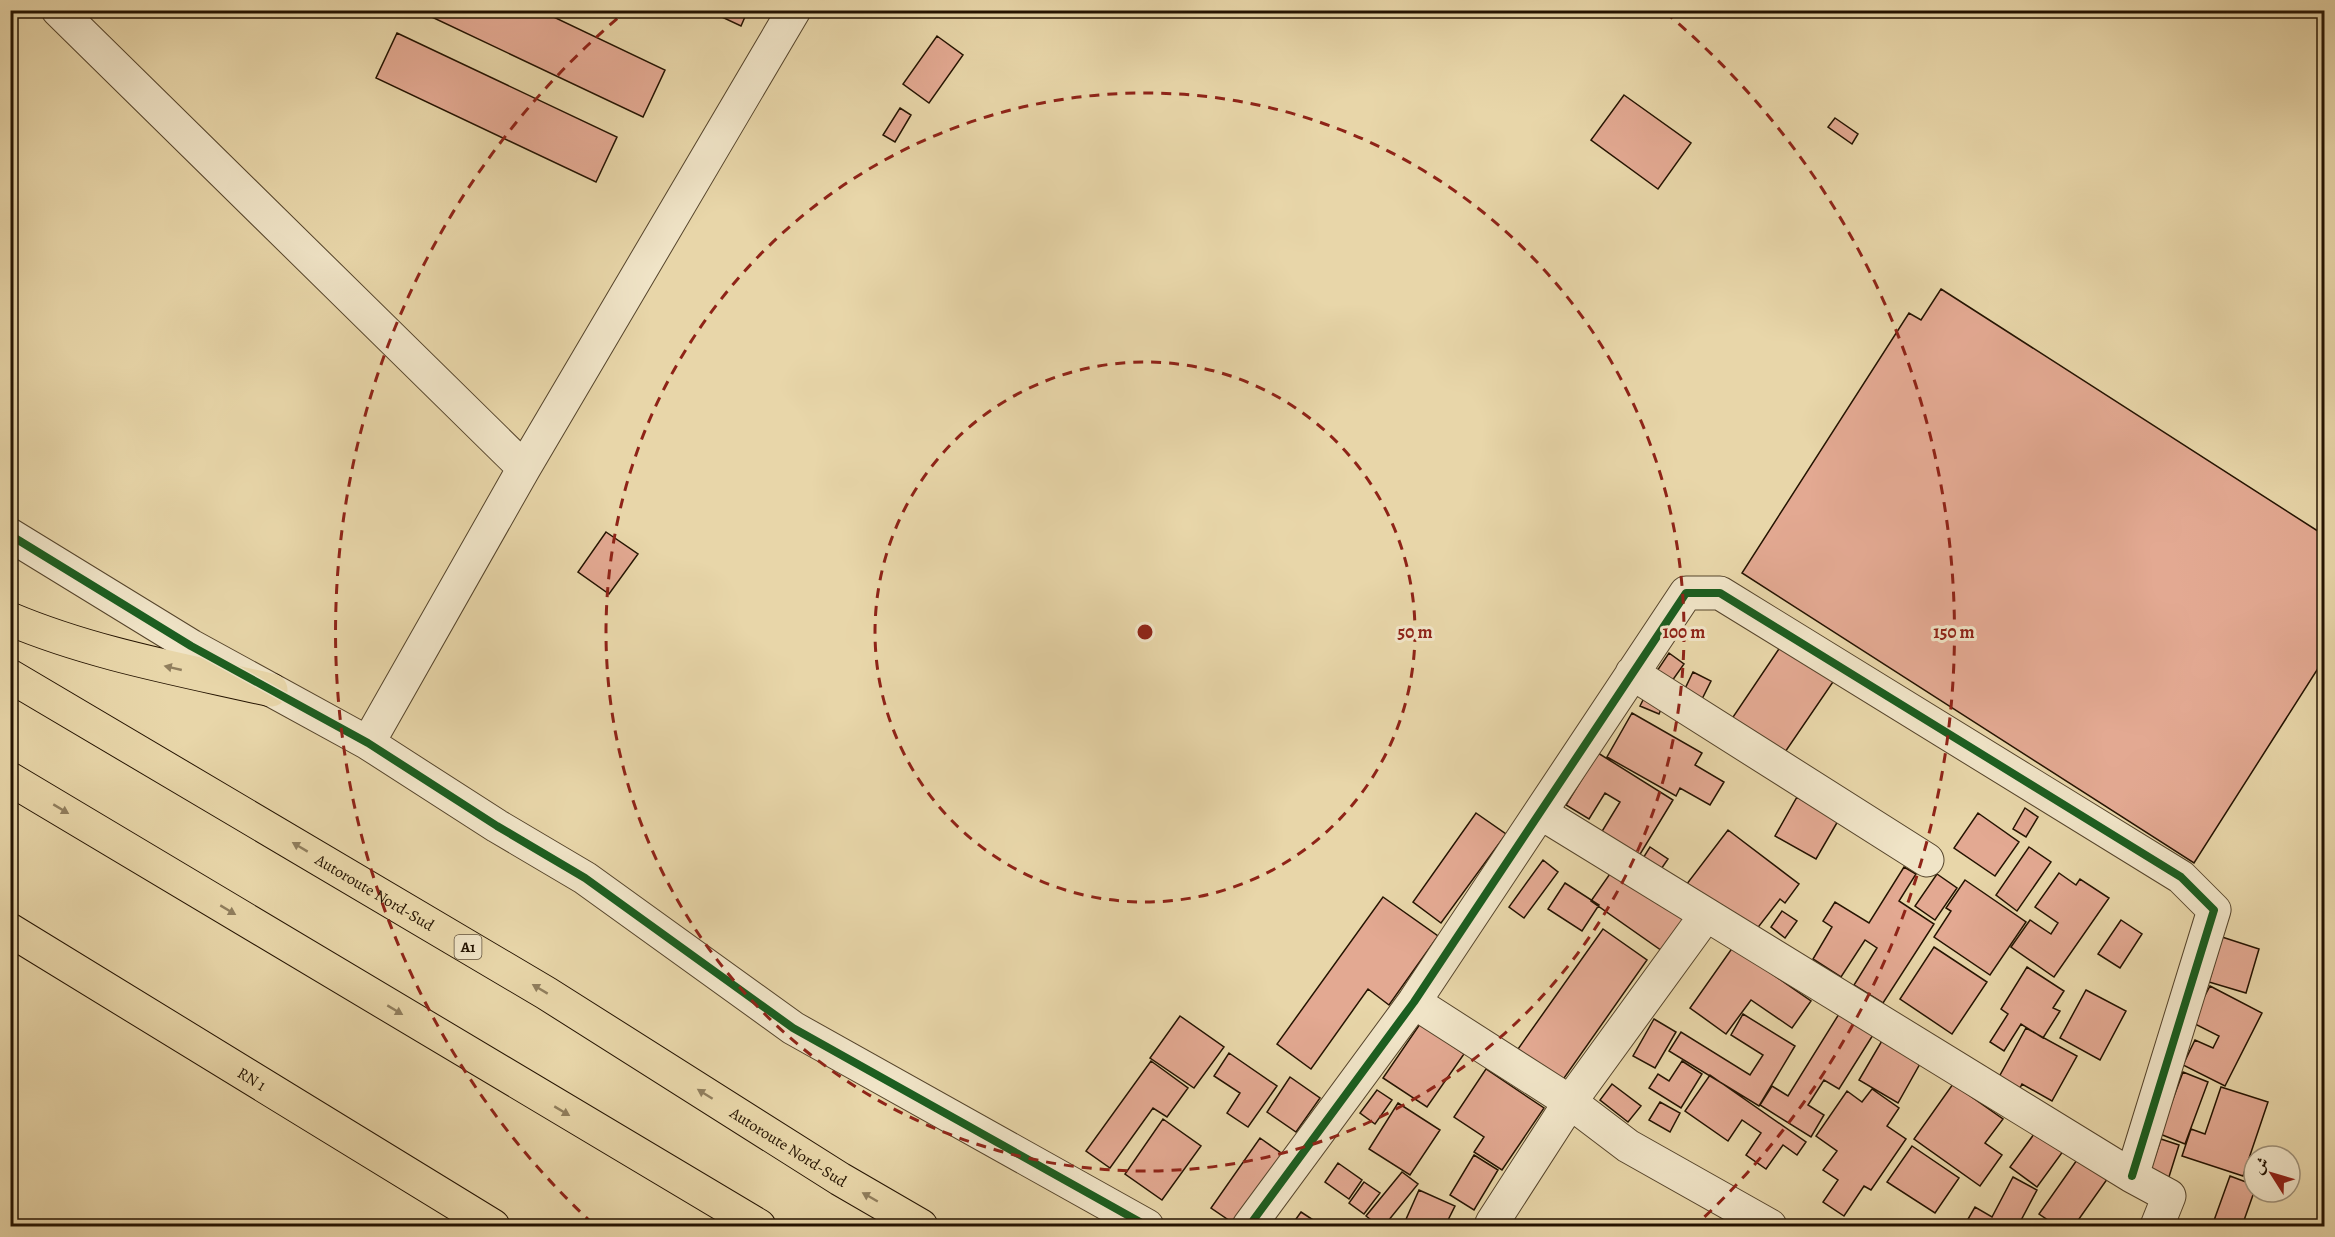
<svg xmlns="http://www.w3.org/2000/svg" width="2335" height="1237" font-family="Alegreya,Amiri,serif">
	<rect width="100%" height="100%" fill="#e8d6a9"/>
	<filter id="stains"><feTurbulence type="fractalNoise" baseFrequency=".00333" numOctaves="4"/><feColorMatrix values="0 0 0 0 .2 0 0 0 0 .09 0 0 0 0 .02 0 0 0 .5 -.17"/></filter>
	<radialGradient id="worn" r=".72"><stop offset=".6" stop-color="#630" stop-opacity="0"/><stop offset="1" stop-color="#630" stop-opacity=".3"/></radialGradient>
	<!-- building -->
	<path fill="#e3a992" stroke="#241301" stroke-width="1.5" d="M417 10H539L665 70 643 117Z
		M707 10H748L741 26Z
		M397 33 617 137 596 182 376 78Z
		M937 36 963 55 929 103 903 84Z
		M1624 95 1691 143 1658 189 1591 140Z
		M900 108 911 115 895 142 883 135Z
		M1835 118 1858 134 1852 144 1828 127Z
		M1941 289 2324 535V659L2194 863 1742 573 1909 313 1921 320Z
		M606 532 638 554 609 594 578 572Z
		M1783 643 1835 679 1781 758 1729 723Z
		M1669 653 1684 664 1672 681 1657 671Z
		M1693 672 1711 681 1700 703 1682 695Z
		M1646 694 1664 702 1659 714 1640 706Z
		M1632 713 1702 753 1695 765 1724 782 1710 805 1680 788 1676 796 1607 757Z
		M1598 753 1673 800 1639 856 1601 833 1620 802 1605 793 1589 819 1566 805Z
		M1797 797 1838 821 1816 859 1775 836Z
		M2025 808 2038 817 2026 837 2013 829Z
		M1476 813 1506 834 1441 923 1413 902Z
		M1978 813 2019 842 1995 876 1954 848Z
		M1728 830 1799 884 1785 903 1780 899 1749 939 1683 889Z
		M1650 847 1668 859 1657 875 1640 863Z
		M2029 847 2051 862 2017 911 1996 895Z
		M1543 860 1558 872 1524 918 1509 907Z
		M1904 867 1916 874 1899 901 1934 924 1883 1003 1854 985 1877 948 1865 940 1841 977 1813 959 1832 927 1823 921 1835 902 1869 923Z
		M1614 868 1687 921 1665 953 1591 901Z
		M2059 873 2076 885 2080 879 2109 898 2054 977 2011 947 2030 920 2051 934 2058 923 2035 907Z
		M1937 874 1957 888 1935 920 1915 906Z
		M1965 880 2026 922 1990 975 1934 937 1951 911 1946 908Z
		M1565 883 1599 905 1582 931 1548 909Z
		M1383 897 1438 936 1389 1005 1368 989 1311 1069 1277 1044Z
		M1782 911 1797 921 1785 938 1771 927Z
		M2121 920 2142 934 2120 968 2098 954Z
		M1603 929 1647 960 1562 1081 1518 1049Z
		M2222 937 2259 949 2246 993 2209 982Z
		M1733 947 1811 1001 1792 1028 1751 1000 1726 1034 1690 1008Z
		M1934 947 1987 982 1952 1034 1900 999Z
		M2027 967 2064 991 2053 1008 2060 1011 2043 1038 2021 1024 2004 1051 1990 1042 2008 1014 2001 1009Z
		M2210 986 2262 1013 2225 1086 2183 1065 2195 1040 2213 1048 2219 1036 2191 1022Z
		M2086 990 2126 1011 2100 1060 2060 1038Z
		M1743 1014 1795 1046 1759 1106 1669 1051 1681 1032 1750 1075 1763 1055 1731 1035Z
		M1839 1014 1873 1035 1839 1089 1824 1080 1808 1105 1824 1115 1811 1137 1760 1105 1772 1086 1788 1096Z
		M1180 1016 1224 1047 1194 1088 1150 1058Z
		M1654 1019 1676 1032 1655 1068 1633 1056Z
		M1420 1024 1464 1054 1427 1107 1383 1078Z
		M2026 1028 2077 1056 2052 1101 2022 1084 2020 1088 1999 1077Z
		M1883 1039 1921 1062 1898 1103 1859 1080Z
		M1229 1053 1277 1086 1248 1127 1227 1113 1240 1093 1214 1076Z
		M1151 1061 1188 1088 1167 1117 1153 1108 1110 1168 1086 1151Z
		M1682 1061 1702 1074 1681 1108 1649 1088 1658 1074 1669 1081Z
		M1486 1069 1544 1108 1502 1170 1474 1152 1484 1137 1454 1117Z
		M2183 1072 2208 1082 2185 1144 2160 1134Z
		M1710 1075 1806 1142 1797 1155 1783 1145 1766 1169 1746 1155 1761 1133 1742 1120 1728 1141 1685 1111Z
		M1290 1077 1320 1098 1296 1132 1267 1112Z
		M1612 1084 1641 1106 1628 1122 1600 1100Z
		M1953 1084 2003 1119 1985 1143 2002 1155 1980 1186 1914 1139Z
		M2221 1087 2268 1102 2243 1176 2182 1156 2191 1129 2205 1134Z
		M1872 1089 1899 1108 1887 1126 1906 1139 1871 1190 1864 1186 1844 1216 1823 1202 1838 1180 1823 1170 1837 1151 1816 1136 1847 1091 1862 1102Z
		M1377 1090 1392 1100 1375 1124 1360 1113Z
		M1660 1102 1680 1113 1670 1132 1649 1120Z
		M1398 1103 1440 1130 1410 1175 1369 1149Z
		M1163 1119 1201 1146 1162 1200 1125 1174Z
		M2037 1130 2064 1150 2037 1187 2010 1167Z
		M1260 1138 1284 1155 1236 1225 1211 1208Z
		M2161 1139 2179 1145 2168 1180 2149 1174Z
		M1912 1146 1959 1178 1935 1213 1887 1182Z
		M1474 1155 1498 1170 1474 1210 1450 1195Z
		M2079 1157 2108 1178 2074 1226H2057L2039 1214Z
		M1338 1163 1362 1180 1349 1199 1325 1182Z
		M1402 1172 1418 1184 1384 1226H1379L1366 1216Z
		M2230 1176 2254 1185V1192L2242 1226H2212Z
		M2013 1177 2037 1190 2018 1226 2004 1223 2002 1226H1964L1975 1207 1992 1217Z
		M1364 1182 1380 1193 1364 1214 1349 1203Z
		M1419 1190 1455 1206 1445 1226H1403Z
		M1301 1212 1321 1225 1320 1226H1291Z"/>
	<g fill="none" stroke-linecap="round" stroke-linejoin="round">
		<!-- minor casing -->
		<g stroke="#55442b" stroke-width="35">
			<path id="minor" d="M58 10 524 468
				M10 535 191 646 368 743 497 826 585 878 793 1028 1147 1226
				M1632 673 1927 860
				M368 743 524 468 794 10
				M1541 813 2132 1176 2169 1196 2157 1226
				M1414 1002 1570 1102 1628 1146 1770 1226
				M1249 1226 1414 1002 1686 593H1720L2181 877 2214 910 2132 1176
				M1496 1226 1492 1223 1570 1102 1706 915"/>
		</g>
		<!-- primary casing -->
		<g stroke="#241301" stroke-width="35">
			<g id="primary">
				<path id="s1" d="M10 930 493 1226"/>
			</g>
		</g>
		<!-- motorway casing -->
		<g stroke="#241301" stroke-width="35">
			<g id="motorway">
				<path d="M10 619C93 654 184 670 271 690"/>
				<path id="s2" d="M10 676 546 993 840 1179 921 1226"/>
				<path d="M10 779 759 1226"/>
			</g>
		</g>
		<!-- minor -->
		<use href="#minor" stroke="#f0e4c7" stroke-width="33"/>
		<!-- primary -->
		<use href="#primary" stroke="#e8d6a9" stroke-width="33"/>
		<!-- motorway -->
		<use href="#motorway" stroke="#e8d6a9" stroke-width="33"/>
		<!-- cycleway casing -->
		<g stroke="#f0e4c7" stroke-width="11">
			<path id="cycleway" d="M10 535 191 646 368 743 497 826 585 878 793 1028 1147 1226
				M1249 1226 1414 1002 1686 593H1720L2181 877 2214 910 2132 1176"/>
		</g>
		<!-- cycleway -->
		<use href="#cycleway" stroke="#1b5e20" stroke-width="8"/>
	</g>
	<!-- one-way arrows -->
	<defs><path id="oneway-solid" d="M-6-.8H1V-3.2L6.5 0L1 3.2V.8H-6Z" transform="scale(1.5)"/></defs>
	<g fill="#907e5d">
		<use href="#oneway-solid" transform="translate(173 668) rotate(-167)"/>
		<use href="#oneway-solid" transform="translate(61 809) rotate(31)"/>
		<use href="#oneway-solid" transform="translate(300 847) rotate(-149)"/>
		<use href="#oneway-solid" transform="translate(228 910) rotate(31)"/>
		<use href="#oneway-solid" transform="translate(540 989) rotate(-149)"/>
		<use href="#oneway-solid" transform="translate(395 1010) rotate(31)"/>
		<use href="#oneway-solid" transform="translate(705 1094) rotate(-148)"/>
		<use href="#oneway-solid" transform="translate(562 1111) rotate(31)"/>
		<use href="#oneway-solid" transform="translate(870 1197) rotate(-150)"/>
	</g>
	<!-- distance rings -->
	<g fill="none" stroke="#8f2418" stroke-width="3" stroke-dasharray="10 8">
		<circle cx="1145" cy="632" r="270"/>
		<circle cx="1145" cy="632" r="539"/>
		<path d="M593 1224A809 809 0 0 1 625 12M1665 12A809 809 0 0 1 1697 1224"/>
	</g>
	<g text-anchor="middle" stroke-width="6" stroke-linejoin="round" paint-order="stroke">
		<!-- shield labels -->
		<rect fill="#f0e4c7" stroke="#61523c" stroke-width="1.5" x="454.5" y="935" width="27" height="24" rx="4.5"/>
		<g font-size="15" font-weight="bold" fill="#241301">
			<text x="468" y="952">A1</text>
		</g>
		<!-- street labels -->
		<g font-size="16" fill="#241301" stroke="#f0e4c7">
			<text dy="6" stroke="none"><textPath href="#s2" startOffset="424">Autoroute Nord-Sud</textPath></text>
			<text dy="6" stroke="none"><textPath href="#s1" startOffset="284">RN 1</textPath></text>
			<text dy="6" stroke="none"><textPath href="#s2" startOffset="910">Autoroute Nord-Sud</textPath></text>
		</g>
	</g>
	<circle cx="1145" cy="632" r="9" fill="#8f2418" stroke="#f0e4c7" stroke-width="3"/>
	<g font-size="18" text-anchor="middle" font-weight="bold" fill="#8f2418" stroke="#f0e4c7" stroke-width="6" stroke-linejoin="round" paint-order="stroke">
		<text x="1415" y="638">50 m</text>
		<text x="1684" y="638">100 m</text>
		<text x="1954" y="638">150 m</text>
	</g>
	<!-- margin -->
	<rect width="2335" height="1237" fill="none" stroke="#e8d6a9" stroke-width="36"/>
	<rect x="12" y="12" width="2311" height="1213" fill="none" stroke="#241301" stroke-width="3"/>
	<rect x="18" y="18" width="2299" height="1201" fill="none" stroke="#241301" stroke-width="1.5"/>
	<!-- north arrow -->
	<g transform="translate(2272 1174) rotate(307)"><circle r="28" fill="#f0e4c7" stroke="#9e9078" stroke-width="1.5"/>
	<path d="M0-4.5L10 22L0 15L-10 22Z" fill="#8f2418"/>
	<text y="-9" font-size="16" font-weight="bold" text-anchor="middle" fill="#241301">ش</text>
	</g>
	<rect width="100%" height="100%" filter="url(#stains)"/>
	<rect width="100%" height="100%" fill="url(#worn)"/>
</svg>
